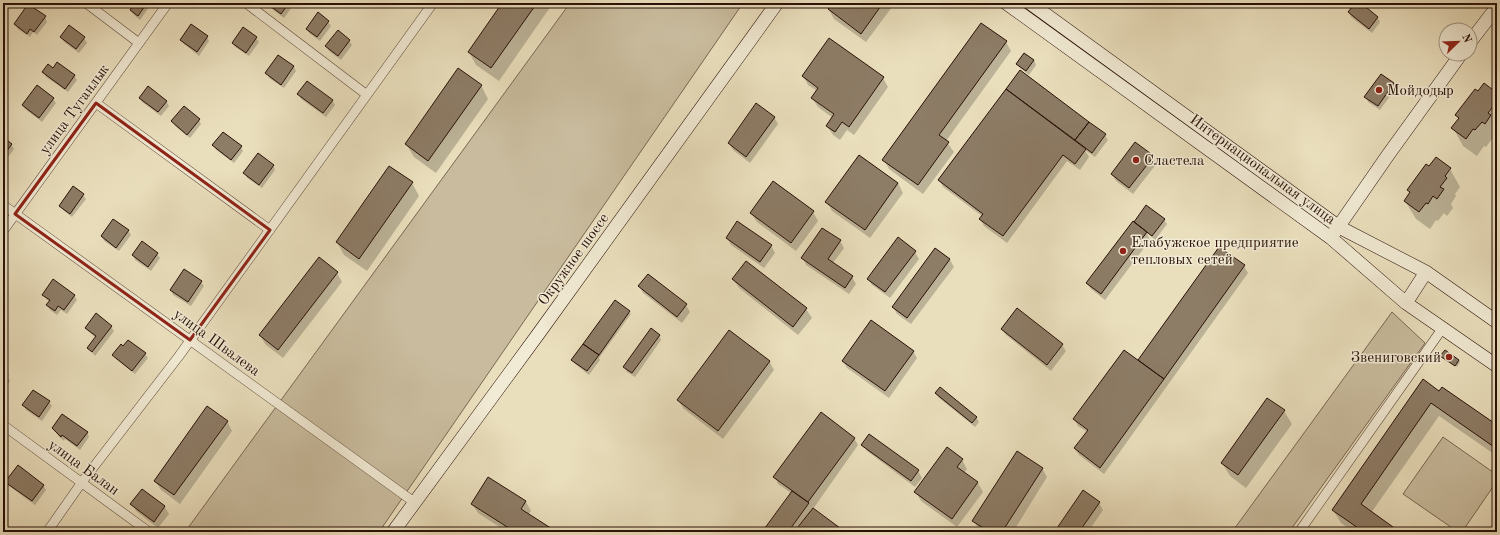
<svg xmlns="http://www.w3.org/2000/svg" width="1500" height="535" font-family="'Old Standard TT',serif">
	<rect width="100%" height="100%" fill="#eadfbd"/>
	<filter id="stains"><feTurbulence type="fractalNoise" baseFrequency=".005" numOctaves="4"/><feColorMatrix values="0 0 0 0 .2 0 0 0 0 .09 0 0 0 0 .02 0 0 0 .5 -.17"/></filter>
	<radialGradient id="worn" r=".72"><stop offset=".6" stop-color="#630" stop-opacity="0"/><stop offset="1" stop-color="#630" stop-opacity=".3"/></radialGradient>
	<!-- green -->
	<path fill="#c9bc9e" stroke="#796652" d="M570 3H743L379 532H185Z
		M1392 312 1425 343 1289 532H1232Z
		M1443 437 1497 475V481L1462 532H1458L1403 494Z"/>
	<!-- shadow -->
	<path fill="#0003" d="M130 3H152L140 20 134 15 131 11 134 6Z
		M264 3H295L284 18Z
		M503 3H550L551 6 499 81 476 65 469 52Z
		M834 3H895L866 42 834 19 829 10Z
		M1356 3H1359L1378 18 1380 22 1372 33 1351 17 1349 12Z
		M45 17 47 22 37 35 33 32 30 37 18 29 15 24Z
		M328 22 331 26 320 41 309 33 307 29Z
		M69 27 84 38 87 43 79 53 64 42 61 38Z
		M338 32 349 41 352 45 341 60 329 51 326 46Z
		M207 37 209 41 199 56 184 44 181 40Z
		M256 38 259 42 249 56 235 47 233 43Z
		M1006 42 1011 51 946 141 954 152 923 194 889 169 884 160Z
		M279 56 294 67 296 71 284 88 269 78 267 73Z
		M1034 60 1036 65 1029 75 1020 68 1017 64Z
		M53 69 74 75 77 80 68 92 46 77 43 72Z
		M1020 71 1105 135 1108 140 1095 157 1085 150 1089 157 1080 170 1067 161 1007 243 984 226 980 219 982 216 943 187 939 180Z
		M803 76 883 78 888 87 854 135 847 130 840 140 833 135 827 126 833 118 818 107 812 98 817 91 808 85Z
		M1393 84 1396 88 1380 110 1368 102 1366 97Z
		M481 85 488 99 436 173 414 157 406 144Z
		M1478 92 1497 94V139L1495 141 1492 139 1486 147 1484 146 1477 156 1463 146 1453 128 1459 119 1457 115Z
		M299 94 332 100 335 105 326 117 301 99Z
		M140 98 166 101 169 106 161 116 142 102Z
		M53 99 56 103 42 122 25 109 23 105Z
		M774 117 778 124 750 163 733 150 729 143Z
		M199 120 201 124 190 138 175 126 172 121Z
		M3 138 11 144 14 149 3 164Z
		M214 145 241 147 243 151 234 163 216 150Z
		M1153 157 1157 163 1133 194 1116 181 1112 174Z
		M273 165 275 170 262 188 247 178 245 173Z
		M1450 169 1460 187 1455 194 1456 196 1451 204 1453 208 1447 216 1444 213 1438 221 1436 220 1430 229 1416 219 1405 201 1410 194 1409 190Z
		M412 183 419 196 367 271 344 255 337 242Z
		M898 183 903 193 870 238 832 211 827 202Z
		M83 195 86 199 72 217 63 210 60 206Z
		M813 212 818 221 796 251 757 222 751 213Z
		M1164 220 1167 224 1155 240 1147 233 1150 240 1105 300 1091 289 1087 283 1133 222Z
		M128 230 131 235 119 251 104 241 102 237Z
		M727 238 771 246 775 253 764 268 731 245Z
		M840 241 844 248 833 263 852 277 856 284 849 294 806 265 803 258Z
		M1219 248 1244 266 1248 273 1104 474 1079 455 1075 449 1087 432 1078 426 1074 419 1138 362Z
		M935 249 950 260 954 267 911 324 897 314 893 307Z
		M915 252 919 259 890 298 872 285 868 279Z
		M157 254 160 258 151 271 135 260 133 255Z
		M184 271 201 282 204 286 191 306 173 295 171 290Z
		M337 273 342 282 283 358 265 344 260 335Z
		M648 275 686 305 690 312 682 323 643 293 639 286Z
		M733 279 806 309 812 318 798 335 739 288Z
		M44 295H74L77 300 67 314 61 310 57 315 50 310 47 305 50 302 46 299Z
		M615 301 631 314 599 358 600 360 589 375 575 364 573 360Z
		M111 327 114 331 95 356 88 348 96 338 89 332 86 328Z
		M1002 329 1062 345 1066 351 1051 371 1006 335Z
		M659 335 661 340 635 377 627 372 624 367Z
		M913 351 917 358 889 398 847 368 843 361Z
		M145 354 148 358 135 374 116 359 113 355Z
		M1442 356 1459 361 1460 362 1457 367Z
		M769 361 774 370 723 439 684 409 678 400Z
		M3 373 7 376 10 381 3 390Z
		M1440 392 1497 427V456L1439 416 1371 513 1399 532H1354L1341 523 1333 510Z
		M936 394 976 417 979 422 975 427 939 398Z
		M49 402 52 406 42 421 26 410 24 406Z
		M1284 411 1292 424 1246 488 1230 476 1222 463Z
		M227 421 232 431 180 504 161 490 155 481Z
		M53 428 87 432 89 437 80 450 65 439 64 441 59 437Z
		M854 438 858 445 813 509 839 529 841 532H763L791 493 778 484 775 477Z
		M863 445 918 471 922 478 915 487 867 451Z
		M962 460 967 469 964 473 978 483 983 492 957 527 921 501 916 492Z
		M1042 468 1047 477 1013 532H983L979 530 974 521Z
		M489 478 526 502 531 511 528 515 555 532H507L478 513 472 504Z
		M6 482 43 485 46 490 35 505 9 486Z
		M142 490 165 507 169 514 158 528 136 511 132 504Z
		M1099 503 1103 510 1088 532H1056Z"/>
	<!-- building -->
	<path fill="#8d7c66" stroke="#291007" d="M132 3H147L138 16 130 10 134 4Z
		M266 3H289L281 14Z
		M502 3H537L491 68 468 52Z
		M832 3H883L861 34 828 9Z
		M1355 3H1361L1378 17 1369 29 1348 12Z
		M28 4 46 16 34 32 30 29 27 34 14 24Z
		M318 12 329 21 317 37 306 29Z
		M981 23 1007 41 939 135 949 142 918 185 882 160Z
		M191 24 208 36 197 52 180 40Z
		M69 25 85 37 76 49 60 37Z
		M243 27 257 37 246 53 232 43Z
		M338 30 350 40 338 56 325 46Z
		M829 38 884 77 849 127 842 122 835 132 826 126 834 114 811 98 818 88 802 76Z
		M1024 53 1034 60 1026 71 1016 64Z
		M278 55 294 66 281 85 265 73Z
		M57 62 75 75 65 89 42 72 48 64 53 68Z
		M458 68 482 85 428 161 405 144Z
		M1020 70 1089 122 1075 140 1006 89Z
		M1381 74 1394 83 1378 106 1364 97Z
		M307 81 333 100 323 113 297 94Z
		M1484 83 1497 93V96L1493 102 1495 104 1488 113 1491 115 1485 124 1482 122 1475 130 1473 129 1466 139 1451 128 1459 118 1455 115 1475 89 1478 91Z
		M37 85 54 98 39 118 22 105Z
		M148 86 167 101 158 112 139 98Z
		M1006 89 1086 149 1075 164 1063 155 1003 236 979 219 983 214 938 180Z
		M756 103 775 117 746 157 728 143Z
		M184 106 200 119 187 135 171 121Z
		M1089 122 1106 134 1092 153 1075 140Z
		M223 132 242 146 231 160 212 145Z
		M3 137 12 144 3 156Z
		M1135 142 1154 156 1129 188 1111 174Z
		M258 153 274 165 259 185 243 173Z
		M859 155 898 183 865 230 825 202Z
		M1436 157 1451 168 1445 176 1447 178 1440 187 1444 189 1437 199 1433 196 1428 204 1426 203 1419 212 1404 201 1410 192 1407 190 1426 164 1429 166Z
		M389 166 413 182 359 259 336 242Z
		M773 181 814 211 791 243 750 213Z
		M73 186 84 194 70 214 59 206Z
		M1146 205 1165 219 1152 236 1134 222Z
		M113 219 129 230 116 248 101 236Z
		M737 221 772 245 760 262 726 238Z
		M1133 221 1147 232 1101 294 1086 283Z
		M822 228 841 240 828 259 853 276 845 288 801 258Z
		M898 237 916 251 885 292 867 279Z
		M142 241 158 253 148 267 132 255Z
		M1219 247 1245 265 1164 379 1138 360Z
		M935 248 950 259 907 318 892 307Z
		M319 257 338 272 278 350 259 335Z
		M746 261 807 308 793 327 732 279Z
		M184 269 202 281 188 302 170 290Z
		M648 274 687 304 677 317 638 286Z
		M53 279 75 295 64 310 58 306 55 311 46 305 50 300 42 295Z
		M615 300 630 311 599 355 583 344Z
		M1017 308 1063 344 1047 365 1001 329Z
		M96 313 112 326 92 352 87 348 96 336 85 328Z
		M871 320 914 351 885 391 842 361Z
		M651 328 660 335 632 373 623 367Z
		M729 330 770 361 718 431 677 400Z
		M128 340 146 353 132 371 112 355 121 344 123 346Z
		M583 344 599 355 587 371 571 360Z
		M1124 350 1164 379 1100 468 1074 448 1088 430 1073 419Z
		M1445 350 1459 360 1455 366 1440 356Z
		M3 372 8 375 3 383Z
		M1423 379 1439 391 1442 387 1497 425V449L1431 403 1361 504 1400 532H1364L1332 510Z
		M940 387 977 417 972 423 935 393Z
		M33 390 50 401 39 417 22 405Z
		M1267 398 1285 410 1238 475 1221 463Z
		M207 406 228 421 174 495 154 481Z
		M821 412 855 438 808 502 773 477Z
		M62 414 88 432 77 446 62 435 61 437 52 428Z
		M869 434 919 470 911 481 861 445Z
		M947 447 963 459 957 467 978 482 952 519 914 492Z
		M1017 451 1043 468 1002 532H990L972 521Z
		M18 465 44 485 32 501 5 482Z
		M488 477 526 501 521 509 557 532H515L471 504Z
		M142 489 165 506 154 522 130 504Z
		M1083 490 1100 502 1079 532H1056L1055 531Z
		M792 491 809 503 788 532H762Z
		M813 508 840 528 837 532H794Z"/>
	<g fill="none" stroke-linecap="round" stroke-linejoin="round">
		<!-- street casing -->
		<g stroke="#594434" stroke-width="10">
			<path id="street" d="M86 3 139 43
				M246 3 367 95
				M96 103 270 230
				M3 205 414 502
				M3 231 168 3
				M3 425 149 532
				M47 532 82 482 179 356 433 3
				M1299 532 1442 329"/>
		</g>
		<!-- secondary casing -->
		<g stroke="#291007" stroke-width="14">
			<path id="secondary" d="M1006 3 1331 238 1406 303 1497 366
				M1030 3 1339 227 1426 272 1497 322
				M1470 42 1497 7
				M1334 233 1388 155 1461 54
				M1406 303 1426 272
				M393 532 539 333 777 3"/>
		</g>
		<!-- street -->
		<use href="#street" stroke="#f1ead4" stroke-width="9"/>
		<!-- secondary -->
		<use href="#secondary" stroke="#f1ead4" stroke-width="13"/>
	</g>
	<!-- marked area -->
	<path fill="none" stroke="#8f2418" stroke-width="3" stroke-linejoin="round" d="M96 103 270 230 190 340 15 214Z"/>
	<!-- markers -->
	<g fill="#8f2418" stroke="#f1ead4" stroke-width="1.5">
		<circle cx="1379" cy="90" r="4"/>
		<circle cx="1136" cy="160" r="4"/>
		<circle cx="1123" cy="251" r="4"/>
		<circle cx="1449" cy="357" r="4"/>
	</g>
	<g text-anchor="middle" stroke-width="3" stroke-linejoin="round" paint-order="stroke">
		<!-- poi labels -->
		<g font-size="15" fill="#291007" stroke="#f1ead4" text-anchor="start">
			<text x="1387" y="95">Мойдодыр</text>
			<text x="1144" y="165">Сластела</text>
			<text x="1131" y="247">Елабужское предприятие<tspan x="1131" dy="17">тепловых сетей</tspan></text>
			<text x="1441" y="362" text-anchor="end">Звениговский</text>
		</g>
		<!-- street labels -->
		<g font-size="15" fill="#291007" stroke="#f1ead4">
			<text transform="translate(74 109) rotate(-54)" y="5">улица Туганлык</text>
			<text transform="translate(1263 169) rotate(36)" y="5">Интернациональная улица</text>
			<text transform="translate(573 259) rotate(-54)" y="5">Окружное шоссе</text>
			<text transform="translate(217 342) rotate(36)" y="5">улица Швалева</text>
			<text transform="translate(84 467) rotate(36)" y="5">улица Балан</text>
		</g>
	</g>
	<!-- margin -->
	<rect width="1500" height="535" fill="none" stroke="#eadfbd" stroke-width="16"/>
	<rect x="4" y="4" width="1492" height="527" fill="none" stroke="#291007" stroke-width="2"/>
	<rect x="8" y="8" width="1484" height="519" fill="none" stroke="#291007"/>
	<!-- north arrow -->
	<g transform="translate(1458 42) rotate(67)"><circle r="19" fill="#f1ead4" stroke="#a19382"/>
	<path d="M0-3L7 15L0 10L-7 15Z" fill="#8f2418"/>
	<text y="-6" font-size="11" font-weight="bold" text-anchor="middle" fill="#291007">N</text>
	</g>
	<rect width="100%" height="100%" filter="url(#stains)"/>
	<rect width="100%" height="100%" fill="url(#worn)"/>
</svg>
